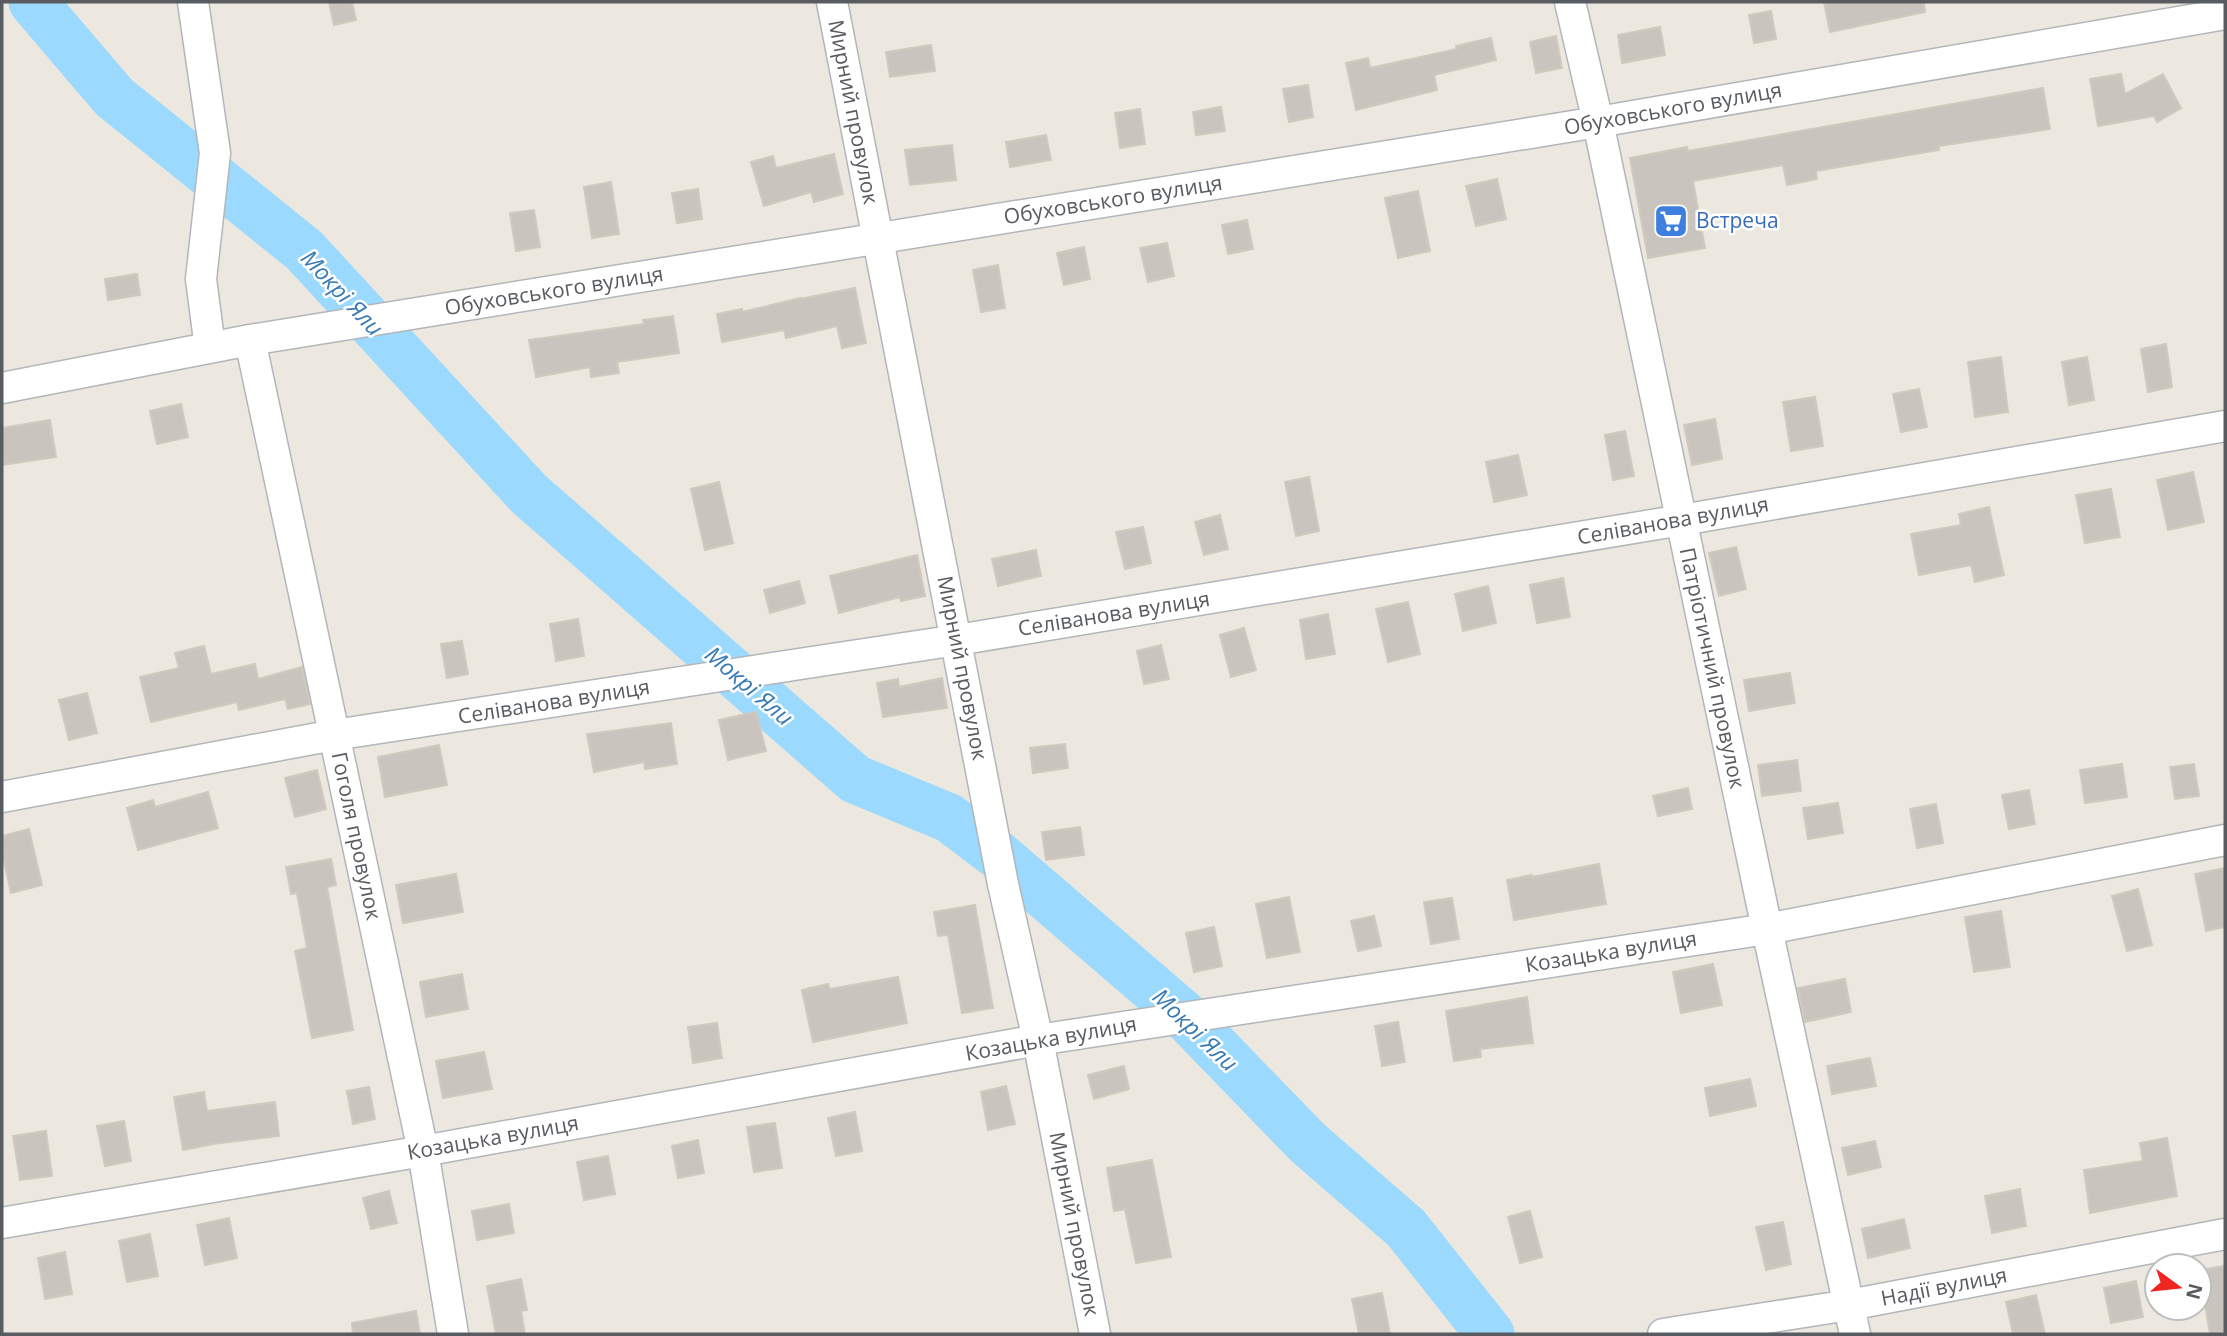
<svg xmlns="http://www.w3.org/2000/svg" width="2227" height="1336" font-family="'Open Sans',sans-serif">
	<rect width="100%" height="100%" fill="#ece8df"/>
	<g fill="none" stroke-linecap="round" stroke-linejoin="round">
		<!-- river -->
		<path stroke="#9bd9ff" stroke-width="49" d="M33 2 114 97 304 250 529 494 855 779 949 818 998 855 1185 1016 1307 1142 1406 1228 1490 1334"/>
	</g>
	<!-- building -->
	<path fill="#c9c5be" stroke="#d1c9bd" stroke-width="2" d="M329 2H352L356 20 334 25Z
		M1824 2H1924L1925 12 1830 32Z
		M1771 11 1776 39 1754 43 1749 15Z
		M1660 27 1665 55 1622 63 1618 35Z
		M1556 36 1562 68 1536 73 1530 42Z
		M1491 38 1496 60 1434 75 1437 90 1356 110 1346 63 1368 58 1370 68 1457 49 1456 46Z
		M931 45 935 71 890 77 886 52Z
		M2121 74 2125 94 2163 74 2181 108 2157 122 2154 116 2098 126 2090 79Z
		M1308 85 1313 117 1289 122 1283 89Z
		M2043 88 2050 129 1939 146V150L1816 171 1817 179 1787 185 1783 165 1693 181 1705 248 1648 258 1630 158 1687 147 1688 151Z
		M1221 107 1225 131 1196 135 1193 112Z
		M1140 109 1145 144 1120 148 1115 113Z
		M1046 135 1051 160 1010 167 1006 142Z
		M952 145 956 180 910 185 905 150Z
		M834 154 843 194 814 202 811 192 764 206 751 162 773 156 776 168Z
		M1497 179 1506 219 1476 226 1466 186Z
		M611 182 619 234 592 238 584 187Z
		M698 189 702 219 677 223 672 193Z
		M1418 191 1430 251 1398 258 1385 198Z
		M534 210 540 247 516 251 510 213Z
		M1247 220 1253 249 1228 254 1222 225Z
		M1167 243 1174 276 1148 282 1140 248Z
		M1084 247 1090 279 1064 285 1057 253Z
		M998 265 1005 308 981 312 973 270Z
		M137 274 140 295 108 300 105 279Z
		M855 288 866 343 842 348 837 326 786 338 784 330 722 342 717 314 742 309V312L800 298V299Z
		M673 316 679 353 617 362 619 373 591 377 590 367 536 377 529 340 644 324 643 320Z
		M2166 344 2172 387 2148 392 2141 349Z
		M2001 357 2008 412 1975 417 1968 362Z
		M2087 357 2094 400 2069 405 2062 362Z
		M1919 389 1927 427 1901 432 1893 394Z
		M1815 397 1823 446 1791 451 1783 402Z
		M181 404 188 437 157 444 150 411Z
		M1715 419 1722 459 1692 465 1684 425Z
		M50 420 56 457 2 465V428Z
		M1625 431 1634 476 1613 480 1605 435Z
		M1518 455 1527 495 1494 502 1486 462Z
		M2193 472 2204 522 2168 530 2157 480Z
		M1309 477 1319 531 1296 536 1285 482Z
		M719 482 733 543 705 550 691 489Z
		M2111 489 2120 537 2085 543 2076 495Z
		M1989 507 2004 575 1975 582 1971 565 1919 575 1911 534 1961 525 1959 514Z
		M1220 515 1228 549 1204 555 1195 522Z
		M1143 527 1151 563 1125 569 1116 532Z
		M1736 547 1746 589 1719 596 1709 553Z
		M1036 550 1041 576 998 586 992 559Z
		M917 555 925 596 901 601 900 597 839 613 830 576Z
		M1563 578 1570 617 1537 623 1530 585Z
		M799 581 805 603 770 613 764 590Z
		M1488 586 1496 623 1463 631 1455 594Z
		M1408 602 1420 654 1388 662 1376 609Z
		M1328 614 1335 654 1306 659 1300 620Z
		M578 619 584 656 556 661 550 624Z
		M1244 628 1256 670 1231 677 1220 635Z
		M462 641 468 674 447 678 441 644Z
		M1161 645 1169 679 1144 684 1137 651Z
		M204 646 211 674 255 664 258 679 302 667 310 704 288 709 285 699 239 710 237 702 151 722 140 677 179 668 175 653Z
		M1790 673 1795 703 1749 711 1744 680Z
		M942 678 947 708 883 717 877 683 898 679 899 687Z
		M87 693 97 733 69 740 59 700Z
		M756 712 766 751 728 760 719 720Z
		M671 723 677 764 645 769 644 762 594 772 587 734Z
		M1065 744 1068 768 1033 773 1030 748Z
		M439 745 447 785 385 797 378 757Z
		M1797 760 1801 791 1762 796 1758 765Z
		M2122 764 2127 797 2085 803 2080 770Z
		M2194 764 2199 796 2175 799 2170 767Z
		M317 770 326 809 295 817 285 778Z
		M1688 788 1692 809 1658 816 1653 796Z
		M2029 790 2035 824 2009 829 2002 795Z
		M208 792 218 828 138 850 127 808 153 800 155 807Z
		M1838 803 1843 833 1808 839 1803 808Z
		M1936 804 1943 843 1917 848 1910 809Z
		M1080 827 1084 855 1046 860 1042 832Z
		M29 829 42 885 11 893 2 852V836Z
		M331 859 336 885 327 887 353 1030 312 1038 295 951 307 948 297 893 291 894 286 867Z
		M1599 864 1606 904 1514 920 1507 880 1532 875V877Z
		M2225 868V927L2206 931 2195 874Z
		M456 874 463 912 403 923 396 885Z
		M2138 889 2152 945 2127 951 2112 896Z
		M1289 897 1300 952 1267 958 1256 904Z
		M1452 898 1459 939 1431 944 1424 902Z
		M975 905 993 1008 962 1013 948 935 938 936 934 912Z
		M2001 911 2010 967 1974 972 1965 917Z
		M1374 916 1381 946 1358 951 1351 921Z
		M1214 927 1222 966 1194 972 1186 933Z
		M1713 964 1722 1005 1681 1013 1673 972Z
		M462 974 468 1009 426 1017 420 982Z
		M898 977 907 1023 813 1042 802 990 828 984 830 989Z
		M1845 979 1851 1012 1805 1022 1798 988Z
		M1527 997 1533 1043 1480 1049 1481 1057 1454 1061 1446 1011Z
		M1398 1022 1405 1062 1382 1066 1375 1026Z
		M717 1023 722 1058 693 1063 688 1027Z
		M484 1052 492 1089 443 1098 436 1061Z
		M1870 1058 1876 1086 1832 1094 1827 1066Z
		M1124 1066 1129 1089 1094 1099 1088 1075Z
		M1750 1079 1756 1106 1710 1116 1705 1088Z
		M1006 1086 1015 1124 988 1130 981 1092Z
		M369 1087 375 1119 353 1124 347 1091Z
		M204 1092 207 1111 275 1102 279 1136 213 1144 183 1150 174 1097Z
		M855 1112 862 1151 836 1156 828 1118Z
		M124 1121 131 1161 105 1166 97 1126Z
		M775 1123 782 1168 754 1172 747 1127Z
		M46 1131 52 1176 20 1180 13 1136Z
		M2167 1138 2177 1196 2090 1213 2084 1170 2143 1161 2140 1143Z
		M698 1140 704 1173 678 1178 672 1146Z
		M1875 1141 1881 1167 1848 1175 1842 1148Z
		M608 1156 615 1194 584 1200 577 1162Z
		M1152 1160 1171 1257 1136 1263 1125 1209 1114 1211 1107 1168Z
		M2020 1189 2026 1226 1992 1233 1985 1196Z
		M389 1191 397 1223 371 1229 363 1198Z
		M509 1204 514 1233 477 1240 472 1211Z
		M1530 1211 1542 1257 1520 1263 1508 1217Z
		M229 1218 237 1258 205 1265 197 1225Z
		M1904 1219 1910 1248 1868 1258 1862 1229Z
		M1783 1222 1791 1264 1766 1270 1756 1227Z
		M150 1234 158 1276 127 1282 119 1241Z
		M65 1252 72 1294 45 1299 38 1258Z
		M2225 1266V1334H2210L2199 1270Z
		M521 1279 527 1310 521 1311 525 1334H496L487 1286Z
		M2136 1281 2143 1317 2111 1323 2104 1288Z
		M1382 1293 1390 1334H1359L1352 1299Z
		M2036 1295 2045 1334H2013L2006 1302Z
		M416 1311 420 1334H353L352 1323Z"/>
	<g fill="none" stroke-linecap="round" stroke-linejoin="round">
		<!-- minor casing -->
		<g stroke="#b2b6bb" stroke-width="33">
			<path id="minor" d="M193 2 215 153 201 279 210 348
				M832 2 1003 884 1038 1040 1095 1334
				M1570 2 1598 122 1767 929 1855 1334
				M250 340 423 1151 453 1334
				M2 388 250 340 1598 122 2225 14
				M2 797 334 735 957 640 1682 520 2225 426
				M2 1223 423 1151 1038 1040 1767 929 2225 840
				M1663 1334 1849 1305 2225 1234"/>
		</g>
		<!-- minor -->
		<use href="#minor" stroke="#fff" stroke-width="30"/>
	</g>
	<!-- icons -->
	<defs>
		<g id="supermarket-square" transform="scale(1.75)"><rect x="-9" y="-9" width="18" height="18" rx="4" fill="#3f7fe0" stroke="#fff"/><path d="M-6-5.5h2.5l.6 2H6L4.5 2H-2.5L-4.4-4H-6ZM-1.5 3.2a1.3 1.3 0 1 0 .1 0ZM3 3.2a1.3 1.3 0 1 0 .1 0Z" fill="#fff"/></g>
	</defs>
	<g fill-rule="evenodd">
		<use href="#supermarket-square" x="1671" y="221"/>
	</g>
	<g text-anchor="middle" stroke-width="5" stroke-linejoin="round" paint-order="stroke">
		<!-- street labels -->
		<g font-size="21" fill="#585c61" stroke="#fff">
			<text transform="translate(1673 109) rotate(-10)" y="7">Обуховського вулиця</text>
			<text transform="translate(853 112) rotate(79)" y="7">Мирний провулок</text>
			<text transform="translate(1113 200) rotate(-9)" y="7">Обуховського вулиця</text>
			<text transform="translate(554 291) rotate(-9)" y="7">Обуховського вулиця</text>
			<text transform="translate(1673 521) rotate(-10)" y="7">Селіванова вулиця</text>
			<text transform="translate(1114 614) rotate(-9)" y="7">Селіванова вулиця</text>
			<text transform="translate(962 668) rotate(79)" y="7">Мирний провулок</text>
			<text transform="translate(1712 668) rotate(78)" y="7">Патріотичний провулок</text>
			<text transform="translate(554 702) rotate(-9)" y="7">Селіванова вулиця</text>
			<text transform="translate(356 836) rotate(78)" y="7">Гоголя провулок</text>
			<text transform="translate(1611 952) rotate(-9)" y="7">Козацька вулиця</text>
			<text transform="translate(1051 1039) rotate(-10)" y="7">Козацька вулиця</text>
			<text transform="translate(493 1138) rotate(-10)" y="7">Козацька вулиця</text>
			<text transform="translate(1074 1224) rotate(79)" y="7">Мирний провулок</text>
			<text transform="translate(1944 1287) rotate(-11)" y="7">Надії вулиця</text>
		</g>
		<!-- shop labels -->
		<g font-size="21" fill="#366cbe" stroke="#fff" text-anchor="start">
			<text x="1696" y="228">Встреча</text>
		</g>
		<!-- water labels -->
		<g font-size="23" font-style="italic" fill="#377ab4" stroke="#fff">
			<text transform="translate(342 293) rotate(47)" y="8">Мокрі Яли</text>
			<text transform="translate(749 686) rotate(41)" y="8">Мокрі Яли</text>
			<text transform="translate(1195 1030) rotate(44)" y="8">Мокрі Яли</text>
		</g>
	</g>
	<!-- border -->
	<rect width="2227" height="1336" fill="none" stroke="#585c61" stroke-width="7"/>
	<!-- north arrow -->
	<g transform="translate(2178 1287) rotate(105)"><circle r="33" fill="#ffffff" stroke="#bcbec0" stroke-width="2"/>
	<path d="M0-5L12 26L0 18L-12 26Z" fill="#ef2622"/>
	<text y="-10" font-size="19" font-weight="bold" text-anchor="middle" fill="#585c61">N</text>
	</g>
</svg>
